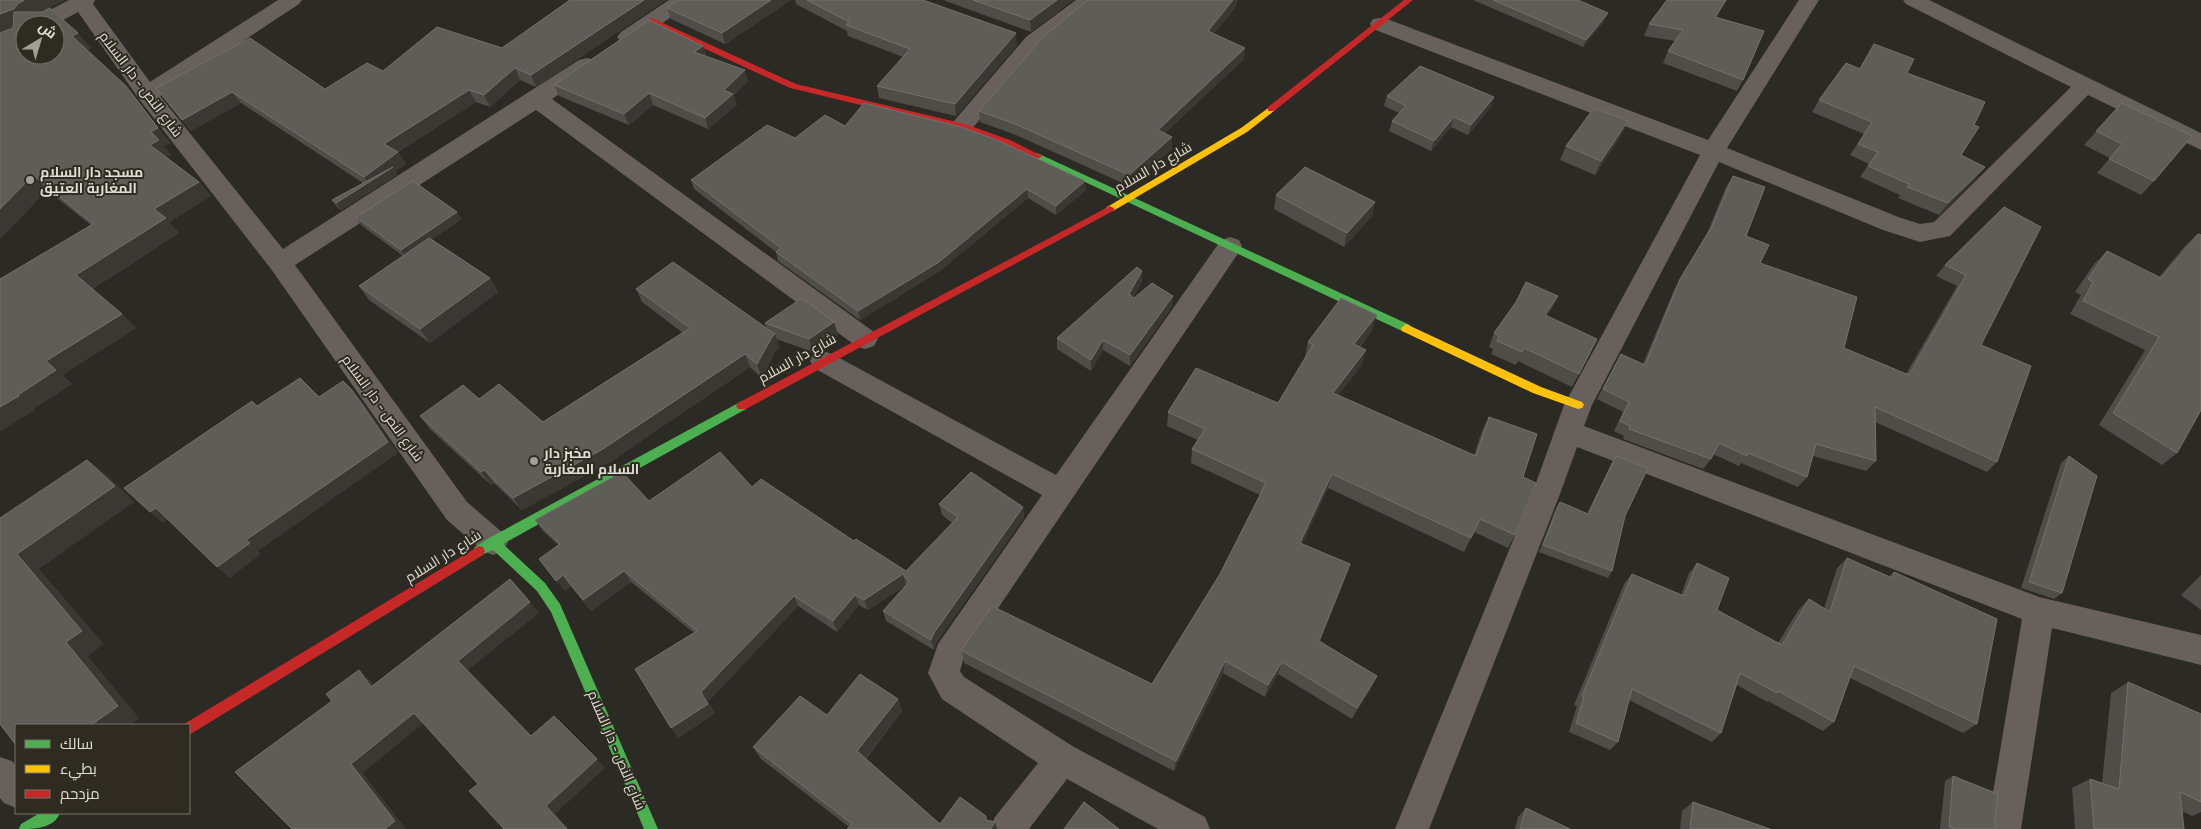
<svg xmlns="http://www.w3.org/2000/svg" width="2201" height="829" font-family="'Space Grotesk',Cairo,sans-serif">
	<rect width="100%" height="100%" fill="#2c2a24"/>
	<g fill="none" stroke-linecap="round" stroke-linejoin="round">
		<!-- street -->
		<path fill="#68605c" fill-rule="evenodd" d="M69 0H95L93 4 150 82 278 0H302L299 4 160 96 283 249 579 60 587 58 595 60 598 65 595 70 552 99 874 332 878 339 874 346 865 349 856 346 536 110 295 265 467 502 503 533 508 542 503 551 493 555 483 551 447 520 271 269 139 99 78 12 54 25H28L31 20Z
			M669 0H693L690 4 635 42 628 44 621 42 617 37 621 32Z
			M1076 0H1099L1042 47 970 131 962 134 954 131 951 126 954 121 1026 37Z
			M1799 0H1819L1727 148 1901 218 1920 224 1934 222 2071 87 1906 4 1903 0H1929L2201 133V150L2088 95 1950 236 1920 242 1911 239 1883 230 1719 162 1592 405 1584 426 2039 597 2201 635V665L2052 628 2021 829H1987L2022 619 1577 447 1560 494 1429 829H1395L1532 494 1564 405 1700 155 1373 29 1370 24 1373 19 1380 18 1387 19 1708 140Z
			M1230 237 1239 240 1242 246 1239 252 963 660 960 671 964 677 1074 747 1205 817 1210 829H1158L1067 779 1029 829H990L995 817 1038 763 942 699 928 673 938 644 1042 495 814 368 810 361 814 354 823 351 832 354 1056 475 1221 240Z
			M0 757 12 761 16 766V808L4 803 0 798Z"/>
		<!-- fast -->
		<path fill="#4caf50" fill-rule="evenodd" d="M1037 153 1410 325 1411 328 1406 332 1402 331 1034 158 1032 156Z
			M742 401 746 403 748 406 746 409 503 544 545 583 560 604 658 829H644L551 612 537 591 493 550 479 556 475 555 473 551 475 547 489 538Z
			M40 813H60C54 829 33 829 19 829L21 824Z"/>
		<!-- slow -->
		<path fill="#ffc107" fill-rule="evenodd" d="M1271 106 1276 109 1274 111 1247 132 1113 211H1107L1105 209 1107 207 1241 128Z
			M1406 324 1541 387 1582 402 1584 405 1582 408 1578 409 1533 393 1402 331 1401 328Z"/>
		<!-- jam -->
		<path fill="#c62828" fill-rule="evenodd" d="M1404 0H1413L1274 111H1268V107Z
			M652 18 796 84 965 124 1010 140 1042 156 1040 158H1034L1004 144 960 129 790 88 649 23V19Z
			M1110 206 1115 209 1113 211 746 409H738L736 406 738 403Z
			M479 546 483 547 485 551 483 555 189 735V725L184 724Z"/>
	</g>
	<!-- wall -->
	<path fill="#4f4d48" d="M570 0H666L536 87 520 80 490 107 476 102 398 152 406 164 395 171 397 175 341 210 337 207 332 200 363 183 241 103 191 131 156 88 325 89 383 71 502 48Z
		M678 0H791L725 44 671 19 667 8Z
		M795 0H923L1017 45 956 116 879 98 877 86 903 57 848 36 847 31 796 4Z
		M943 0H1073L1031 32Z
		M1473 0H1578L1605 20 1583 47Z
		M1727 0 1717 17 1743 80 1737 91 1663 63 1668 51 1675 41 1644 36 1649 24Z
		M1237 5 1214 34 1244 59 1165 133 1172 149 1129 186 1016 135 980 122 979 111Z
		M50 8 91 48 87 50 126 86 138 101 170 143 164 146 171 155 166 157 199 182 211 196 169 222 179 233 92 289 122 314 136 328 62 375 72 384 34 408 35 410 0 431 91 225 47 190 0 239Z
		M1874 44 1907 73 1974 125 1961 155 1976 178 1939 215 1898 198 1900 195 1860 177 1869 164 1850 155 1864 134 1812 112 1819 100 1859 69Z
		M703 46 707 57 748 81 734 95 737 105 708 129 653 105 629 125 559 96 554 85Z
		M1387 96 1494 97 1491 107 1468 135 1451 127 1431 151 1389 131 1392 121 1399 113 1384 106Z
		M2122 103 2154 181 2141 195 2097 173 2110 158 2084 145Z
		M845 126 1086 190 1056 215 1028 198 940 271 860 320 778 261 776 252 694 189 691 180 795 138Z
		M1621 136 1595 175 1560 160 1566 146Z
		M1733 176 1746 236 1760 263 1844 348 1906 374 1957 286 1936 276 1945 265 2004 207 1981 345 1997 462 1987 472 1875 422 1876 461 1866 471 1813 456 1807 477 1798 487 1741 463 1739 466 1713 454 1711 459 1703 469 1623 439 1624 436 1614 431 1623 412 1597 399 1615 365 1643 364 1674 290 1706 236 1726 187Z
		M1276 195 1375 202 1372 216 1344 247 1274 209Z
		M356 217 462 219 432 239 490 278 498 292 430 343 369 300 359 286 403 256 361 225Z
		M2198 234 2177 453 2162 465 2099 425 2145 350 2070 314 2081 295 2075 292 2094 264 2107 251 2159 277 2185 246Z
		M1142 282 1133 297 1134 298 1173 296 1172 307 1130 366 1103 350 1091 371 1057 349V338Z
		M636 289 767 329 765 323 838 335 813 352 776 339 780 348 776 350 762 378 750 367 610 462 522 510 494 483 491 485 430 429 420 416 479 399 543 422 683 333 642 302Z
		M1558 296 1551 310 1547 316 1597 339 1572 387 1518 361 1516 365 1491 354 1493 349 1489 347 1494 333Z
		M1372 330 1360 347 1362 365 1338 395 1474 455 1482 431 1489 417 1523 477 1515 535 1508 548 1474 532 1464 552 1328 488 1302 544 1350 564 1320 641 1372 687 1352 719 1278 674 1265 697 1223 673 1174 771 964 663 962 651 1152 684 1220 574 1260 495 1191 463 1192 449 1198 440 1167 426 1168 412 1278 403 1305 357 1308 342Z
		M1616 456 1625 516 1612 571 1608 578 1539 552 1556 508 1560 502 1587 514 1612 462Z
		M2069 456 2062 593 2054 599 2021 588 2061 463Z
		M752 487 854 541 906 571 952 523 942 515 939 504 1023 507 1024 518 936 643 934 650 886 621 883 611 906 585 868 610 859 605 837 632 798 606 708 702 715 713 678 738 694 633 631 582 591 611 571 586 565 591 539 559 558 545 543 531 535 520 649 501Z
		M1847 558 1889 576 1894 572 1977 724 1963 733 1850 678 1834 722 1823 731 1768 701 1767 702 1737 685 1721 733 1712 742 1629 700 1618 742 1610 750 1569 732 1577 706 1574 705 1624 584 1632 574 1681 595 1689 573 1697 563 1717 610 1778 643 1799 609 1809 599 1824 608 1837 568Z
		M2201 575V610L2181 595Z
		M2128 682 2201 714V812L2192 816 2182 811 2184 829H2075L2072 788 2090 779 2102 783 2111 693Z
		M898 699 902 711 866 759 940 824 986 816 987 820 995 822 997 829H847L849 827 761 759 753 747 827 715Z
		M1953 776 1994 824 1996 829H1940L1945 781Z
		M1693 802 1770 829H1680L1682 811Z
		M1526 808 1570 829H1515L1518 817Z"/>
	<!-- shaded-wall -->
	<path fill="#3a3833" d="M24 0H65L30 18 26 24 0 34V14Z
		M644 0H666L536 87 531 75Z
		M771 0H791L725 44 722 33Z
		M1057 0H1073L1031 32 1030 20Z
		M1233 0H1238L1237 5 1207 43 1208 31Z
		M1726 0H1727L1710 28 1715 17Z
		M1608 13 1605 20 1583 47 1586 40Z
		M78 33 91 48 84 51 72 36Z
		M1016 33 1017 45 956 116 955 104Z
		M703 46 707 57 694 52Z
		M1245 48 1244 59 1157 141 1158 130Z
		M515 68 520 80 490 107 484 95Z
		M745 70 748 81 734 95 737 105 708 129 705 118 724 90Z
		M126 86 170 143 164 146 171 155 162 159 150 145 151 132Z
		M469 90 476 102 391 156 384 144Z
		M232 92 241 103 191 131 182 120Z
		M649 93 653 105 629 125 624 114Z
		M1494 97 1491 107 1468 135 1471 125Z
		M1454 117 1451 127 1431 151 1434 141Z
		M1628 121 1621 136 1595 175 1601 161Z
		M1172 137V149L1129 186V175Z
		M398 152 406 164 395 171 397 175 341 210 336 203 368 183 364 177Z
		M1985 167 1976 178 1939 215 1948 203Z
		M33 175 47 190 0 239V209Z
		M1085 181 1086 190 1056 215V206Z
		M199 182 211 196 169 222 179 233 91 289 76 275 154 209Z
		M1027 189 1028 198 940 271 860 320 858 311Z
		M1375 202 1372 216 1344 247 1347 233Z
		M457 212 462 219 405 257 401 250Z
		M1142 271V282L1128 305 1129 294Z
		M490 278 498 292 430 343 420 329Z
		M1173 296 1172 307 1130 366V355Z
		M1558 296 1551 310 1539 329 1545 315Z
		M122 314 136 328 62 375 72 384 34 408 35 410 0 431V407L18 395 46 361Z
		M1377 315 1372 330 1350 359 1354 344Z
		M834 322 838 335 813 352 809 339Z
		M775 334 780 348 776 350 762 378 757 364 772 337Z
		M1103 340V350L1091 371V360Z
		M1366 350 1362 365 1329 407 1333 393Z
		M745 354 750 367 610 462 522 510 513 498Z
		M352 390 362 401 398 453 258 551 261 554 230 578 217 567 246 540Z
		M87 460 107 475 134 502 39 569 104 644 88 656 139 718 130 725H91L66 642 17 554Z
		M484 470 494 483 491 485 481 472Z
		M1332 474 1328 488 1297 556 1300 543Z
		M1023 507 1024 518 936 643 934 650 931 640 934 633Z
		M156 508 169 518 163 523 150 512Z
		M1350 564 1346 577 1315 653 1319 641Z
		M624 571 631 582 591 611 583 600Z
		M903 574 906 585 868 610 864 600Z
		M563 575 571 586 565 591 556 581Z
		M510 579 539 613 468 670 540 745 458 661Z
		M855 595 859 605 837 632 833 621Z
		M794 596 798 606 708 702 715 713 678 738 671 728 701 692Z
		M1225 661 1223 673 1174 771 1176 761Z
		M1282 662 1278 674 1265 697 1268 685Z
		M359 670 370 680 382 696 371 687Z
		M1377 676 1372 687 1352 719 1357 708Z
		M898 699 902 711 862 763 857 751Z
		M414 713 425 722 363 773 406 829H385L351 764Z
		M597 759 605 768 555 814 569 829H567L546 806Z
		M995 822 997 829H991Z"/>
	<!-- building -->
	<path fill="#5f5d57" stroke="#73716b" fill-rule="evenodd" d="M0 0H24L18 4 14 9 0 14Z
		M570 0H644L531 75 515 68 484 95 469 90 384 144 398 152 364 177 232 92 182 120 156 88 250 38 325 89 367 63 383 71 437 27 502 48Z
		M678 0H771L722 33 667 8Z
		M807 0H923L1016 33 955 104 877 86 910 49 846 25 849 22Z
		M973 0H1057L1030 20Z
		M1088 0H1233L1208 31 1245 48 1158 130 1172 137 1129 175 1015 124 979 111 1043 37Z
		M1493 0H1578L1608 13 1586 40Z
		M1667 0H1726L1715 17 1764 31 1743 80 1668 51 1683 30 1649 24Z
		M50 8 78 33 72 36 126 86 158 128 151 132 159 140 150 145 199 182 154 209 166 218 76 275 122 314 46 361 56 370 18 395 19 396 0 407V279L93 224 33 175 0 209V33L13 28 14 12H42ZM25 25H55V55H25Z
		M649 20 703 46 694 52 745 70 724 90 733 94 705 118 649 93 624 114 554 85Z
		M1874 44 1914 59 1907 73 1985 102 1974 125 1979 127 1961 155 1985 167 1948 203 1907 187 1909 184 1868 166 1878 152 1858 144 1872 122 1819 100 1846 63 1860 69Z
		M1420 66 1494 97 1471 125 1454 117 1434 141 1392 121 1406 106 1387 96Z
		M864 103 961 127 997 140 1085 181 1056 206 1027 189 939 262 858 311 776 252 781 248 691 180 767 125 795 138 825 115 845 126Z
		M2122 103 2192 136 2154 181 2109 159 2122 144 2096 131Z
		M1594 108 1628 121 1601 161 1566 146Z
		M393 167 336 203 332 200Z
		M1305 167 1375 202 1347 233 1276 195Z
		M1733 176 1765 187 1746 236 1769 245 1760 263 1857 297 1844 348 1909 375 1966 275 1945 265 2004 207 2041 227 1981 345 2031 366 1997 462 1875 407 1876 461 1816 444 1807 477 1748 453 1747 456 1719 443 1711 459 1629 429 1630 426 1620 421 1629 402 1603 389 1621 354 1645 365 1680 279 1712 226Z
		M413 181 457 212 401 250 356 217Z
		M2198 234 2201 235V410L2177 453 2113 413 2159 337 2083 301 2093 282 2088 279 2107 251 2161 278Z
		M429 238 490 278 420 329 359 286Z
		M673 262 775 334 772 337 757 364 745 354 603 449 513 498 484 470 481 472 420 416 463 385 479 399 499 384 543 422 690 328 636 289Z
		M1137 267 1142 271 1129 294 1134 298 1152 283 1173 296 1130 355 1103 340 1091 360 1057 338Z
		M1526 282 1558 296 1545 315 1597 339 1579 374 1524 348 1522 352 1497 341 1499 336 1494 333 1516 302Z
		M802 298 834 322 809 339 765 323Z
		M1341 298 1377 315 1354 344 1366 350 1333 393 1476 456 1489 417 1537 434 1523 477 1536 483 1515 535 1480 519 1471 538 1332 474 1300 543 1350 564 1319 641 1377 676 1357 708 1282 662 1268 685 1225 661 1176 761 962 651V649L992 606 1152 684 1220 574 1266 483 1192 449 1205 429 1168 412 1196 368 1278 403 1313 345 1308 342Z
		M300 378 319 397 343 381 352 390 388 442 246 540 250 543 217 567 156 508 150 512 124 488 252 401 257 406Z
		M720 452 752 487 761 479 854 541 856 539 906 571 958 517 939 504 971 472 1023 507 934 633 931 640 883 611 909 582 903 574 864 600 855 595 833 621 794 596 701 692 708 704 671 728 635 669 697 631 624 571 583 600 563 575 556 581 539 559 560 544 535 520 622 472 649 501Z
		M1616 456 1648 468 1625 516 1612 571 1543 545 1560 502 1588 514Z
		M2069 456 2097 476 2062 593 2029 582Z
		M87 460 115 486 17 554 82 631 66 642 118 706 91 725H16V745L0 724V518Z
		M1847 558 1892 578 1894 572 1997 619 1977 724 1854 666 1834 722 1778 691 1777 693 1740 673 1721 733 1632 689 1618 742 1576 723 1584 697 1582 696 1632 574 1684 596 1697 563 1729 578 1717 610 1782 645 1809 599 1830 612Z
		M510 579 530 602 458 661 531 736 554 716 597 759 546 806 567 829H504L469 791 478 784 414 713 351 764 395 821 385 829H292L235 772 332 701 326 694 359 670 371 687Z
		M860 674 898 699 857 751 940 824 960 797 986 816V820L995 822 991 829H847L852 824 753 747 800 696 827 715Z
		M2128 682 2201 714V802L2180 792 2184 829H2094L2090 779 2119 789Z
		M1953 776 1998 794 1994 824 1996 826V829H1954L1949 827Z
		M1084 802 1119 829H1064Z
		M1693 802 1770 829H1690Z
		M1526 808 1570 829H1520Z"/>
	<!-- markers -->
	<g fill="#a29f98" stroke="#2f2b20" stroke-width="2">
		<circle cx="30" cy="180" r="5"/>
		<circle cx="534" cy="461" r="5"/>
	</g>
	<g text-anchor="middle" stroke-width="4" stroke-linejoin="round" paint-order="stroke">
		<!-- street labels -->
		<g font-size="14" fill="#e1ded7" stroke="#2f2b20">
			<text transform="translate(141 84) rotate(53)" y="5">شارع النص - دار السلام</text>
			<text transform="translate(1153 167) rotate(-30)" y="5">شارع دار السلام</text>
			<text transform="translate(797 358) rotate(-29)" y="5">شارع دار السلام</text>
			<text transform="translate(383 408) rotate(54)" y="5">شارع النص - دار السلام</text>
			<text transform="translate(443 556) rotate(-32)" y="5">شارع دار السلام</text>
			<text transform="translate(617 750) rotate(67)" y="5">شارع النص - دار السلام</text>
		</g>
		<!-- poi labels -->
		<g font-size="14" font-weight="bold" fill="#e1ded7" stroke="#2f2b20" text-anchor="start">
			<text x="40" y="177">مسجد دار السلام<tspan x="40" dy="16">المغاربة العتيق</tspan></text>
			<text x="544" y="458">مخبز دار<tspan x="544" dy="16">السلام المغاربة</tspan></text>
		</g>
	</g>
	<!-- legend -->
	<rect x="15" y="724" width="175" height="90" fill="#2f2b20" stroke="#767369"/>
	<rect x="25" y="740" width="25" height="8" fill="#4caf50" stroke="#767369"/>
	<text x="60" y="749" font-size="15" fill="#e1ded7">سالك</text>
	<rect x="25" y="765" width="25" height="8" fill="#ffc107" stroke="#767369"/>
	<text x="60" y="774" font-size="15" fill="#e1ded7">بطيء</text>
	<rect x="25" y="790" width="25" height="8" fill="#c62828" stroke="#767369"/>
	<text x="60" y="799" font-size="15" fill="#e1ded7">مزدحم</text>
	<!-- north arrow -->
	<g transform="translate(40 40) rotate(38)"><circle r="24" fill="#2f2b20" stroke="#767369"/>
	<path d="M0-4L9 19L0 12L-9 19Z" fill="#a29f98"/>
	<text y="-8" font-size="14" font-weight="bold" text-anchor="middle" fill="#e1ded7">ش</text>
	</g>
</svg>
